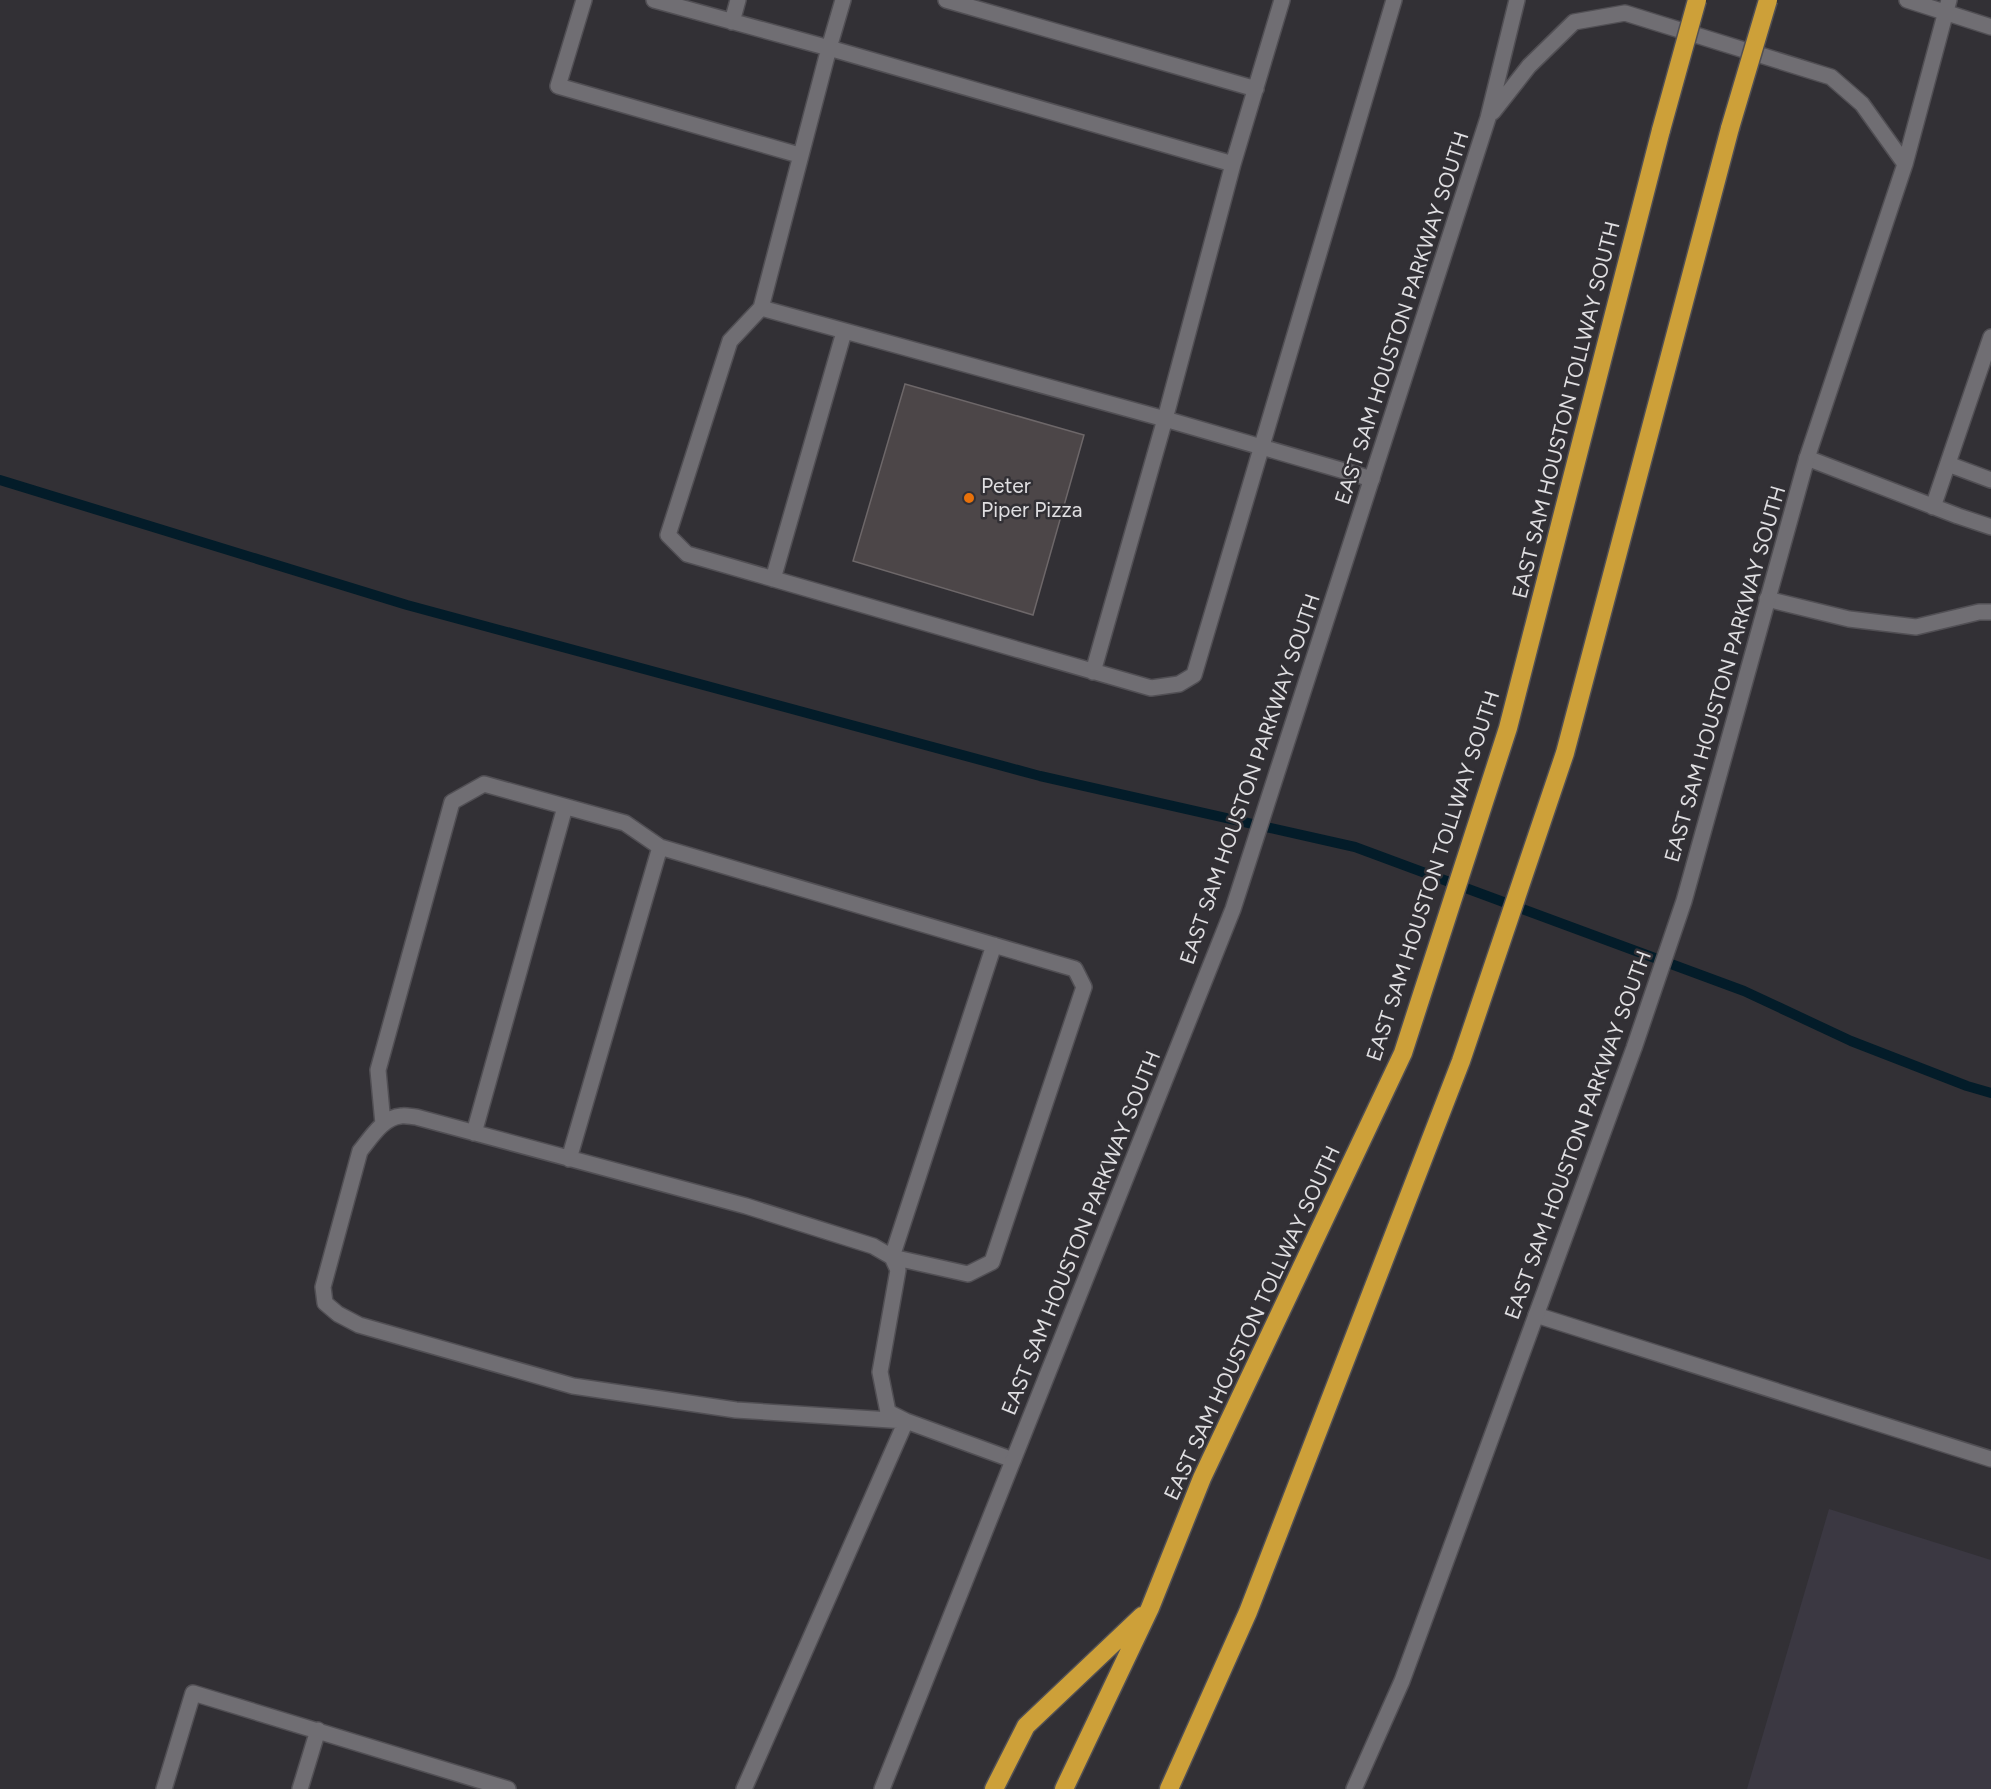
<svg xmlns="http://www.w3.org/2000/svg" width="1991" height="1789" font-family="Figtree,sans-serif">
	<rect width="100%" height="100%" fill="#323035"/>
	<!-- built -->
	<path fill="#3b3842" d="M1829 1509 1991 1560V1789H1747Z"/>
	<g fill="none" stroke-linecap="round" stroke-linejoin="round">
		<!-- stream -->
		<path stroke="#031c29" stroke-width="10" d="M0 480 407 605 1040 776 1355 847 1744 991 1851 1041 1967 1086 1991 1093"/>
	</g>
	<!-- building -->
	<path fill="#4c4648" stroke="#6d6769" stroke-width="1.5" d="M905 384 1084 435 1033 615 853 561Z"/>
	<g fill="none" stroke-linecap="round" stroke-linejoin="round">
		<!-- lane casing -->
		<g stroke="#514f54" stroke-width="18">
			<path id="lane" d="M584 0 558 86 799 155
				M654 0 829 48 761 308 730 341 668 535 687 554 1151 688 1179 684 1194 675 1394 0
				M843 0 829 48 1233 164
				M946 0 1256 89
				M1282 0 1233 164 1165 419 1372 479
				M732 22 738 0
				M761 308 1165 419 1093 672
				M1807 458 1958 516 1991 527
				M1948 464 1991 480
				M1933 507 1991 337
				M773 579 844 332
				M1767 599 1849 619 1916 627 1979 612H1991
				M383 1124 378 1070 452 802 484 784 625 823 660 847
				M474 1133 565 807
				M569 1159 660 847 1075 969 1084 987 992 1262 968 1274 892 1257 994 945
				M1536 1315 1991 1459
				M164 1789 193 1693 508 1789
				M300 1789 318 1730
				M744 1789 906 1421 736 1410 573 1386 359 1325 338 1314 325 1303 323 1287 360 1151C370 1139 383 1117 401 1116 406 1115 412 1117 416 1117L746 1206 873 1246 892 1257 898 1270 880 1372 888 1412 906 1421 1013 1460"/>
		</g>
		<!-- secondary casing -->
		<g stroke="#514f54" stroke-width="18">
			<path id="secondary" d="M1907 0 1991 27
				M1493 112 1529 66 1574 22 1625 13 1831 77 1862 104 1905 164
				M882 1789 1233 909 1488 118 1517 0
				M1354 1789 1402 1681 1634 1048 1684 901 1807 458 1905 164 1949 0"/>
		</g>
		<!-- highway casing -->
		<g stroke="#514f54" stroke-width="21">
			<path id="highway" d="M994 1789 1026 1726 1142 1616
				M1064 1789 1150 1608 1202 1478 1403 1053 1508 728 1661 130
				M1169 1789 1248 1612 1461 1061 1565 753 1730 128"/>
		</g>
		<!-- lane -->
		<use href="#lane" stroke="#706e73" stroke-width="15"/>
		<!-- secondary -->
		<use href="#secondary" stroke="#706e73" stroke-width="15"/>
		<!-- highway -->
		<use href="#highway" stroke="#cda039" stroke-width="18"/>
		<!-- highway-bridge casing -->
		<g stroke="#514f54" stroke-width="21" stroke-linecap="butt">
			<path id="highway-bridge" d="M1730 128 1768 0
				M1661 130 1697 0"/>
		</g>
		<!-- highway-bridge -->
		<use href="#highway-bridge" stroke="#cda039" stroke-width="18"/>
	</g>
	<!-- markers -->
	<circle fill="#e8710a" stroke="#323035" stroke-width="2" cx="969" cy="498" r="6"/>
	<g text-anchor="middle" stroke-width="5" stroke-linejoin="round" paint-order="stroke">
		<!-- street labels -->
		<g font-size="21" fill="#dfdee1" stroke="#323035">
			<text transform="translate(1402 318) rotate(-72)" y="7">EAST SAM HOUSTON PARKWAY SOUTH</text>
			<text transform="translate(1566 410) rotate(-76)" y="7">EAST SAM HOUSTON TOLLWAY SOUTH</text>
			<text transform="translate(1725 674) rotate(-74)" y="7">EAST SAM HOUSTON PARKWAY SOUTH</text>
			<text transform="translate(1250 779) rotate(-71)" y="7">EAST SAM HOUSTON PARKWAY SOUTH</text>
			<text transform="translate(1433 876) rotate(-72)" y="7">EAST SAM HOUSTON TOLLWAY SOUTH</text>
			<text transform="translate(1578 1135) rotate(-70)" y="7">EAST SAM HOUSTON PARKWAY SOUTH</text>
			<text transform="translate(1081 1233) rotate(-68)" y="7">EAST SAM HOUSTON PARKWAY SOUTH</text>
			<text transform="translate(1252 1323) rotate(-65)" y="7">EAST SAM HOUSTON TOLLWAY SOUTH</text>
		</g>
		<!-- poi labels -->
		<g font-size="21" fill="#dfdee1" stroke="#323035" text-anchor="start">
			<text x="981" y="493">Peter<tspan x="981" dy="24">Piper Pizza</tspan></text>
		</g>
	</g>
</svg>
